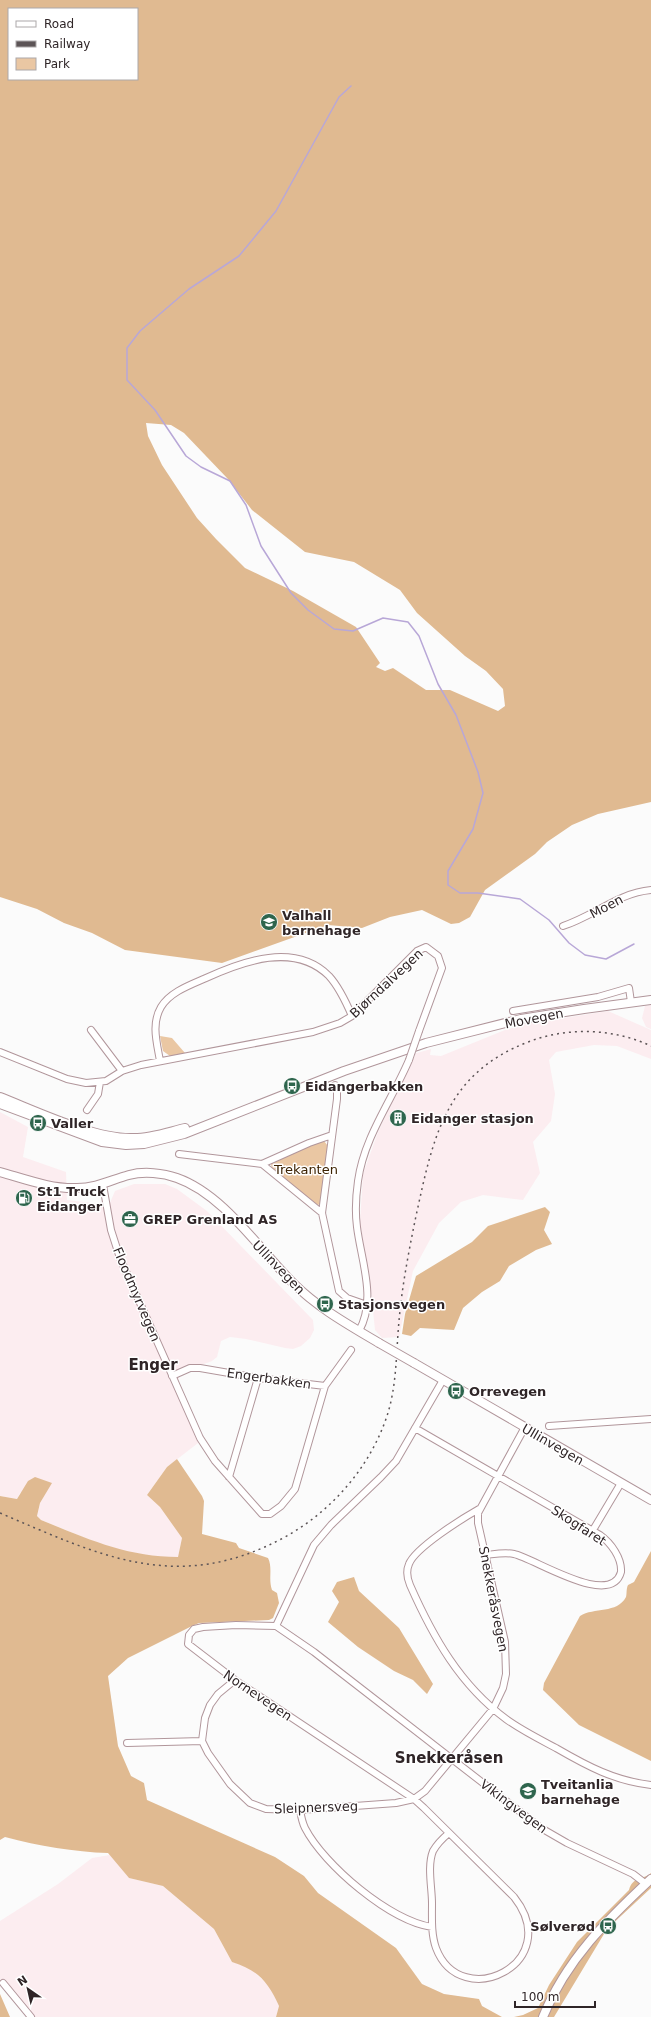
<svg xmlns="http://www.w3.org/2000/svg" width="651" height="2017" font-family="'DejaVu Sans',sans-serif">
	<rect width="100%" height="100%" fill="#fbfbfb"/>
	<!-- built -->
	<path fill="#fcedf0" d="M651 1005V1029L646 1027 642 1018 645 1006Z
		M608 1011 651 1030V1059L617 1046 594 1045 556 1052 549 1060 555 1094 551 1121 533 1142 540 1173 523 1200 483 1195 461 1202 439 1223 413 1271 399 1337 382 1338 375 1330 371 1291 360 1222 363 1174 378 1132 415 1056 413 1054 431 1049 430 1055 441 1056 505 1030 526 1024Z
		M0 1112 28 1127 23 1157 66 1172 67 1200 109 1205 115 1191 134 1184H165L177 1189 207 1211 313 1320 314 1330 310 1338 301 1346 293 1349 285 1348 246 1339 230 1337 221 1341 217 1357 212 1361 188 1370 179 1377 178 1384 202 1440 167 1467 147 1495 160 1507 182 1538 178 1557H153L133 1554 95 1542 41 1520 37 1516 40 1503 51 1483 20 1493 17 1499 0 1496Z
		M110 1855 129 1878 163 1886 214 1929 232 1962 249 1967 270 1987 279 2006 276 2017H32L0 1979V1921L58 1884 92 1858Z"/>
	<!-- green -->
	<path fill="#eac7a3" d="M160 1036 172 1038 185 1053 170 1056 163 1051Z
		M320 1141H324L328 1146 320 1204 318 1205 272 1171 271 1163Z"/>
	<!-- forest -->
	<path fill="#e0ba91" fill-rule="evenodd" d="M0 0H651V802L598 814 572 825 547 842 535 854 485 890 470 917 459 923 451 924 422 910 390 917 362 928 328 925 222 963 125 950 92 933 64 923 37 909 0 897ZM9 9H137V79H9ZM146 423 171 425 184 433 227 478 252 510 305 552 354 562 400 590 417 613 465 656 486 671 503 689 505 706 498 711 450 690H426L393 668 385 671 376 667 380 663 356 627 293 591 245 568 216 539 197 518 162 465 148 436Z
		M545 1207 550 1212 544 1230 552 1244 536 1250 509 1266 500 1281 482 1292 463 1308 454 1330 420 1328 411 1336 402 1334 405 1314 416 1276 472 1242 488 1226Z
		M177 1459 202 1496 204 1501 202 1534 236 1543 239 1548 268 1558C273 1568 268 1579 272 1590L277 1593 279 1603 273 1618 269 1620 199 1623 192 1626 128 1658 108 1676 118 1746 131 1776 144 1783 147 1800 275 1857 304 1876 318 1893 396 1948 422 1984 444 1994 479 1999 482 2006 502 2017H276L279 2006C268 1982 258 1970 232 1962L214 1929 163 1886 129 1878 108 1853C74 1852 39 1846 5 1837L0 1840V1496L17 1499 28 1481 35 1477 52 1483 40 1503 37 1516 41 1520C88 1539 127 1557 178 1557L182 1538 160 1507 147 1495 167 1467Z
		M651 1551V1761L579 1725 543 1690 544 1683 580 1616C594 1607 617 1614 626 1597 627 1594 626 1589 628 1585L634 1582Z
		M354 1577 359 1591 399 1628 433 1684 427 1694 413 1680 394 1671 358 1647 328 1622 339 1602 332 1591 337 1582Z
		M651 1873V1888L607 1929 554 2017H514L523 2015 538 2008 549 1985 577 1942 629 1890C633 1876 643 1880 651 1873Z
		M0 1994 10 2017H0Z"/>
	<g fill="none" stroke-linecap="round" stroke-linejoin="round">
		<!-- stream -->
		<path stroke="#b8a7d7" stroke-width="1.5" d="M351 86 339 97 276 211 239 256 189 289 140 331 127 348V380L155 410 186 456 201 467 230 481 246 505 261 546 291 593 308 610 334 629 353 631 383 618 408 622 419 636 438 684 456 715 478 772 483 793 473 829 448 871V885L460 893H478L520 899 549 920 569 943 585 955 606 959 634 944"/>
		<!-- minor casing -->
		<g stroke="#b1969b" stroke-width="8">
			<path id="minor" d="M563 926C594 916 618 893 651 890
				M513 1011 598 997 629 988 631 1002
				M91 1030 122 1071
				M0 1052 67 1079 86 1083 106 1081 122 1071 141 1065 313 1032 340 1023 352 1016 417 951 426 947 438 956 442 968 419 1031
				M160 1061C157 1043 151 1024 161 1007 170 992 190 985 206 978 243 961 295 942 329 976 339 987 346 1002 352 1016
				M335 1085 337 1091V1099L322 1213 339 1291 347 1298 367 1305
				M87 1110 98 1094 100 1082
				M179 1154 262 1164 309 1143 332 1135
				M262 1164 322 1213
				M103 1185 111 1230 120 1258 200 1438 215 1461 262 1514H270L281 1506 295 1489 325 1386 351 1350
				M359 1331C377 1299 361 1260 357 1227 355 1212 356 1195 358 1181 364 1137 392 1100 409 1060
				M172 1376 190 1368H200L258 1378 325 1386
				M549 1426 651 1419
				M415 1428 600 1535C611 1543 622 1558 621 1572 611 1609 534 1558 514 1554 505 1552 495 1554 486 1555
				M229 1477 258 1378
				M479 1509C463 1518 415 1548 409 1564 406 1571 407 1578 410 1585 433 1637 460 1685 506 1719 521 1730 539 1739 556 1748 587 1766 615 1781 651 1785
				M593 1530 621 1483
				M276 1626 314 1545 331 1525 381 1477 396 1461 443 1380
				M235 1680 218 1694 210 1705 205 1718 202 1741 208 1753 230 1784 250 1803 266 1809 300 1810 396 1803 414 1799 425 1791 493 1709 503 1688 506 1674 505 1642 478 1523V1513L525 1427
				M127 1743 202 1741
				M300 1810C301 1816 302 1822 305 1828 324 1865 390 1921 432 1927
				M449 1833C443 1838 437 1844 433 1851 427 1866 432 1888 432 1903 432 1918 431 1934 436 1948 461 2014 566 1963 514 1897L424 1808 414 1799 235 1680 188 1644 189 1635 194 1629 203 1627 236 1625 276 1626 314 1652 541 1828 567 1843 633 1874 646 1884
				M3 1983 31 2017"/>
		</g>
		<!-- major casing -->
		<g stroke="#b1969b" stroke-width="10">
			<path id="major" d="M0 1097C36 1111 96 1140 134 1138 151 1138 168 1132 185 1128
				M0 1104 102 1142 126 1145 144 1144 184 1134 344 1071 426 1043 521 1019 584 1009 651 1000
				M0 1172C25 1179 51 1189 77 1188 96 1188 111 1180 129 1175 144 1171 163 1173 177 1178 223 1194 259 1249 293 1283 318 1308 349 1325 379 1343
				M414 1363 651 1500
				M543 2017C566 1960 607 1920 651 1879"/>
		</g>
		<!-- minor -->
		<use href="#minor" stroke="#fff" stroke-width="6"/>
		<!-- major -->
		<use href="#major" stroke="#fff" stroke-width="8"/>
		<!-- rail -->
		<path stroke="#5c5456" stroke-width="1.5" stroke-dasharray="2 4" stroke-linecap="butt" d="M0 1513C101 1556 178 1595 285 1537 332 1511 370 1467 387 1416 397 1385 396 1353 399 1321 402 1286 409 1250 416 1216 433 1138 445 1074 528 1042 566 1027 613 1028 651 1046"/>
		<!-- minor-bridge casing -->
		<g stroke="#b1969b" stroke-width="8" stroke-linecap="butt">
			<path id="minor-bridge" d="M409 1060 419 1031"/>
		</g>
		<!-- major-bridge casing -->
		<g stroke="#b1969b" stroke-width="10" stroke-linecap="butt">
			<path id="major-bridge" d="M379 1343 414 1363"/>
		</g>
		<!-- minor-bridge -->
		<use href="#minor-bridge" stroke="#fff" stroke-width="6"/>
		<!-- major-bridge -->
		<use href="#major-bridge" stroke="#fff" stroke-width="8"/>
	</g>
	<!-- icons -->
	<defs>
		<g id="school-disc" transform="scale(0.9)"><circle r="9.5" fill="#2e654d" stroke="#fff"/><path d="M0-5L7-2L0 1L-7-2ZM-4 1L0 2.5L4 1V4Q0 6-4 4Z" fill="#fff"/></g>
		<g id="bus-disc" transform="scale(0.9)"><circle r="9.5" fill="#2e654d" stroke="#fff"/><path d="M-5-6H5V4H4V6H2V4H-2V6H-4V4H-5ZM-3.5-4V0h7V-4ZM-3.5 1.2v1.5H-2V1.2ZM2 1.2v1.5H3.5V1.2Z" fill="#fff"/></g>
		<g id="building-disc" transform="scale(0.9)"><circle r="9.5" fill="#2e654d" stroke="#fff"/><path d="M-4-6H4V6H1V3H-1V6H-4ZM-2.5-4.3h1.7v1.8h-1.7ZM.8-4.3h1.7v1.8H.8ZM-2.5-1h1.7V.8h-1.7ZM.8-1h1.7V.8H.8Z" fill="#fff"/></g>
		<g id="fuel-disc" transform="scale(0.9)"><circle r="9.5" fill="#2e654d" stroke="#fff"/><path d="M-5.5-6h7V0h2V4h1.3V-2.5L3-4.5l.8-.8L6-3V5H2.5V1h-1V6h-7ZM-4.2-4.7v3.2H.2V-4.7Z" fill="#fff"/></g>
		<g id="office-disc" transform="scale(0.9)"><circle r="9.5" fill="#2e654d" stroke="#fff"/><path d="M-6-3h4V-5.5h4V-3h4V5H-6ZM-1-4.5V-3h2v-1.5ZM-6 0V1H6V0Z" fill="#fff"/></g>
	</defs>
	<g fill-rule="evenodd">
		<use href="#school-disc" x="269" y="922"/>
		<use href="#bus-disc" x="292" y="1086"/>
		<use href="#building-disc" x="398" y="1118"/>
		<use href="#bus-disc" x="38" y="1123"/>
		<use href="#fuel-disc" x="24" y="1198"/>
		<use href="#office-disc" x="130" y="1219"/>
		<use href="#bus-disc" x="325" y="1304"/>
		<use href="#bus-disc" x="456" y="1391"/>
		<use href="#school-disc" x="528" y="1791"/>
		<use href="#bus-disc" x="608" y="1926"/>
	</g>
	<g text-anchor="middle" stroke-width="3" stroke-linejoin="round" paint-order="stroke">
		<!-- street labels -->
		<g font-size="13" fill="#2f2527" stroke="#fff">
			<text transform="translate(606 906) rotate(-28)" y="5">Moen</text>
			<text transform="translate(386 983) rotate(-43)" y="5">Bjørndalvegen</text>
			<text transform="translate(534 1018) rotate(-11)" y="5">Movegen</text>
			<text transform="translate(279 1267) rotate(46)" y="5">Ullinvegen</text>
			<text transform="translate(137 1294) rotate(67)" y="5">Floodmyrvegen</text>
			<text transform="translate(269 1378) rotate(8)" y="5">Engerbakken</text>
			<text transform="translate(553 1444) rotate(30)" y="5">Ullinvegen</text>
			<text transform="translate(579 1525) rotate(33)" y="5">Skogfaret</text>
			<text transform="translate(494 1599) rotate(79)" y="5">Snekkeråsvegen</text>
			<text transform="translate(258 1695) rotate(34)" y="5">Nornevegen</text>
			<text transform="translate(514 1806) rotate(37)" y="5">Vikingvegen</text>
			<text transform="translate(316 1807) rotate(-2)" y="5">Sleipnersveg</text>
		</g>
		<!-- poi labels -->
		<g font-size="13" font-weight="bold" fill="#2f2527" stroke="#fff" text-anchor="start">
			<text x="282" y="920">Valhall<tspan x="282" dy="15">barnehage</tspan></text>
			<text x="305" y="1091">Eidangerbakken</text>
			<text x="411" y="1123">Eidanger stasjon</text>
			<text x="51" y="1128">Valler</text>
			<text x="37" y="1196">St1 Truck<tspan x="37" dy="15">Eidanger</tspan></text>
			<text x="143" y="1224">GREP Grenland AS</text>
			<text x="338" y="1309">Stasjonsvegen</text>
			<text x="469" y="1396">Orrevegen</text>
			<text x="541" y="1789">Tveitanlia<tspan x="541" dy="15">barnehage</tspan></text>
			<text x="595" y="1931" text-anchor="end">Sølverød</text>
		</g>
		<!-- park labels -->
		<g font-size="13" fill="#3c2201" stroke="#fff">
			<text x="306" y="1174">Trekanten</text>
		</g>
		<!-- quarter labels -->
		<g font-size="15" font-weight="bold" fill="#2f2527" stroke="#fff">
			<text x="153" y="1370">Enger</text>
			<text x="449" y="1763">Snekkeråsen</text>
		</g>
	</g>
	<!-- legend -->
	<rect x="8" y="8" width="130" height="72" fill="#ffffff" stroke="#aca8a9"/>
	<rect x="16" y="21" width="20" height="6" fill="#ffffff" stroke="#aca8a9"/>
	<text x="44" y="28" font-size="12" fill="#2f2527">Road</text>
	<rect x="16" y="41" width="20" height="6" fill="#5c5456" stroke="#aca8a9"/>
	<text x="44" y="48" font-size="12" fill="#2f2527">Railway</text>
	<rect x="16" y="58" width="20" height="12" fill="#eac7a3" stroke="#aca8a9"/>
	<text x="44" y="68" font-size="12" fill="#2f2527">Park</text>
	<!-- north arrow -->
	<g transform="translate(28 1989) rotate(326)" stroke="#ffffff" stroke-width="3" paint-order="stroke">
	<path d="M0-3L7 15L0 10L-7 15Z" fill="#2f2527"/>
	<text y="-6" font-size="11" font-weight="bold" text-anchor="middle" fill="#2f2527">N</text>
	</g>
	<!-- scale -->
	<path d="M515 2001v6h80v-6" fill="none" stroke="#2f2527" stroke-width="2"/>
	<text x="521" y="2001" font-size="12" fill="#2f2527" stroke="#ffffff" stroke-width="3" paint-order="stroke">100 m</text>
</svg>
